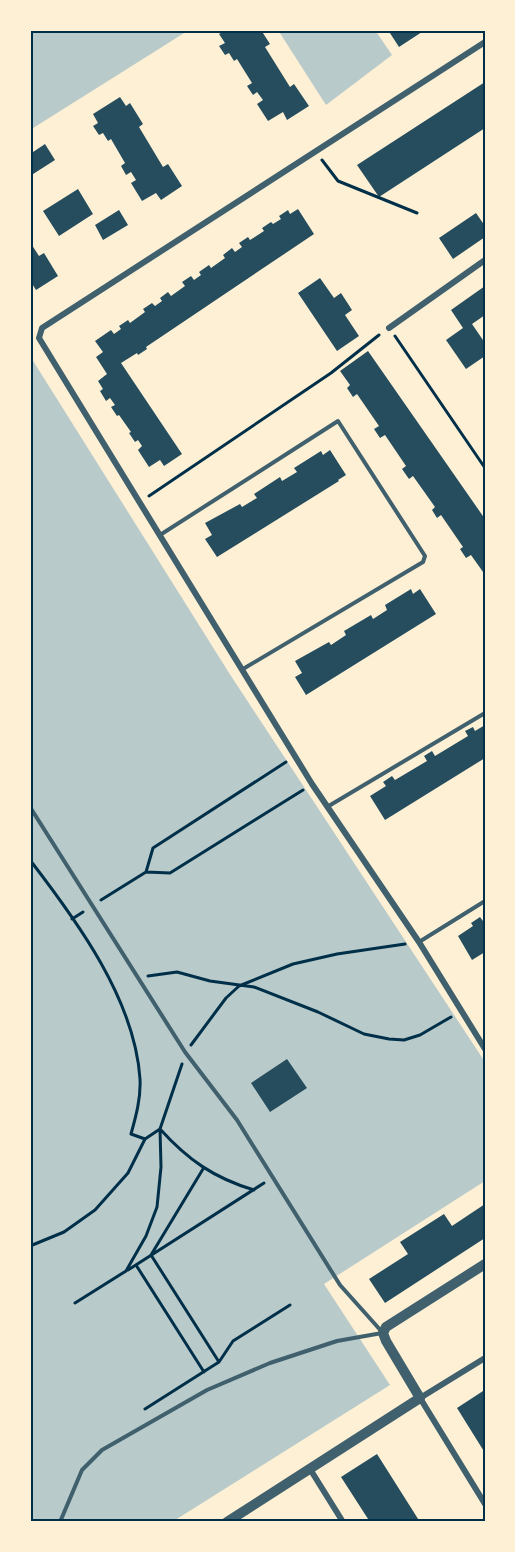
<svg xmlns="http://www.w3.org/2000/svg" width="515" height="1552" font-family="Helvetica,sans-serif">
	<rect width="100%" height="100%" fill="#fdf0d5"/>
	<!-- green -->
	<path fill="#b9caca" d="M30 30H189L30 130Z
		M278 30H375L392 55 326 105Z
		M30 356 231 676 485 1062V1181L324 1284 390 1385 172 1522H30Z"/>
	<!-- building -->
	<path fill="#264d5e" d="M226 30H261L270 44 265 47 290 87 294 84 309 106 287 120 283 112 268 121 257 104 263 100 257 92 253 95 247 86 252 83 237 59 234 61 229 53 225 55 219 46 225 43 219 34Z
		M388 30H425L399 47Z
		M485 82V128L379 197 357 165Z
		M120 97 126 106 130 103 143 124 139 127 163 167 168 164 182 186 161 200 156 193 142 201 131 183 136 180 131 172 126 175 121 166 125 163 111 139 108 141 103 133 99 135 93 126 98 123 93 114Z
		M45 144 55 160 30 176V154Z
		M78 189 93 214 59 236 43 211Z
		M298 209 314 234 146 347 147 349 138 355 137 353 121 363 182 454 164 466 160 460 149 467 138 450 142 446 138 440 135 442 129 433 131 432 119 415 117 416 111 407 115 405 110 398 106 401 100 391 103 389 98 381 107 374 96 357 103 352 95 341 111 330 114 334 121 329 119 326 128 320 130 323 145 312 143 309 152 303 155 306 162 301 160 298 168 292 171 296 185 286 182 282 191 276 194 280 201 275 199 272 209 265 211 268 225 258 223 255 232 248 235 252 242 247 239 243 248 237 250 240 264 231 262 228 271 222 273 224 281 219 279 216 288 210 290 214Z
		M119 210 128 225 103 240 95 225Z
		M476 213 485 226V237L453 259 439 238Z
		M30 242 39 256 44 253 58 276 36 290 31 282 30 283Z
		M320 278 334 298 341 293 352 310 345 315 359 336 337 351 298 293Z
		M485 286V315L472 324 485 343V356L466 369 446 340 463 328 451 310Z
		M368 351 485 519V570L483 572 471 555 466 558 460 549 463 547 441 515 437 518 432 510 435 507 413 476 409 479 402 469 406 466 385 435 380 438 374 429 379 426 357 394 353 397 347 388 350 385 340 371Z
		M330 450 346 475 338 480 339 481 217 557 205 539 212 535 205 523 240 504 242 507 257 498 254 494 280 477 282 481 297 472 294 468 321 451 323 455Z
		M411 589 413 594 420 589 436 614 306 695 295 677 302 673 295 661 329 642 331 645 346 635 344 631 371 615 373 619 387 610 385 605Z
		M485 725V758L385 820 370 796 386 786 383 782 392 776 395 780 427 761 424 756 432 751 435 756 468 736 465 731 473 727 475 731Z
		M480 917 483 921 485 920V952L472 960 458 936 473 926 471 923Z
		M287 1059 307 1088 270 1112 251 1083Z
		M485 1204V1238L385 1303 369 1279 408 1254 400 1242 444 1214 452 1226Z
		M483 1391 485 1394V1453L457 1408Z
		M377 1454 420 1522H370L341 1477Z"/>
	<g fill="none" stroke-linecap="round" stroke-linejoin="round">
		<!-- path -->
		<path stroke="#003049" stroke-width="3" d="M322 160 338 181 417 213
			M395 336 485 468
			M149 496 331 373 379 335
			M30 860C77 921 135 1000 140 1079 141 1098 136 1116 131 1134L145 1139
			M146 872 170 873 303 790
			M101 900 146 872 153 848 286 762
			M72 919 83 912
			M148 976 177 972 210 981 254 987 318 1012 364 1034 389 1039 404 1040 420 1035 451 1017
			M191 1045 226 998 239 986 293 964 337 954 405 944
			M203 1169 151 1255 219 1362
			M30 1246 64 1232 95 1210 128 1173 145 1139 160 1129C188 1160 214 1178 254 1190
			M136 1265 204 1372
			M128 1270 264 1183
			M75 1303 126 1271 146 1236 157 1207 161 1167 160 1129 182 1064
			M145 1409 219 1362 233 1341 290 1305"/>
		<!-- service -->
		<path stroke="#3f606c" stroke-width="4" d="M160 535 338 421 425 556 423 562 243 669
			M30 807 185 1052 237 1120 340 1285 383 1333
			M327 807 485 713
			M419 942 485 901
			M60 1522 82 1470 102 1450 207 1390 270 1363 337 1341 382 1333"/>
		<!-- minor -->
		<path stroke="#3f606c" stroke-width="6" d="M485 42 42 328 39 338 312 784 419 942 485 1049
			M389 328 485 260
			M485 1358 420 1398 485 1504
			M310 1469 343 1522"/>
		<!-- tertiary -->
		<path stroke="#3f606c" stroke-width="10" d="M227 1522 420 1398 386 1341 383 1333 386 1327 485 1264"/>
	</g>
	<!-- border -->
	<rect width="515" height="1552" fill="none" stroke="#fdf0d5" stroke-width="63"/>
	<rect x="32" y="32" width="452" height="1488" fill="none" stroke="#003049" stroke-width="2"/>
</svg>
